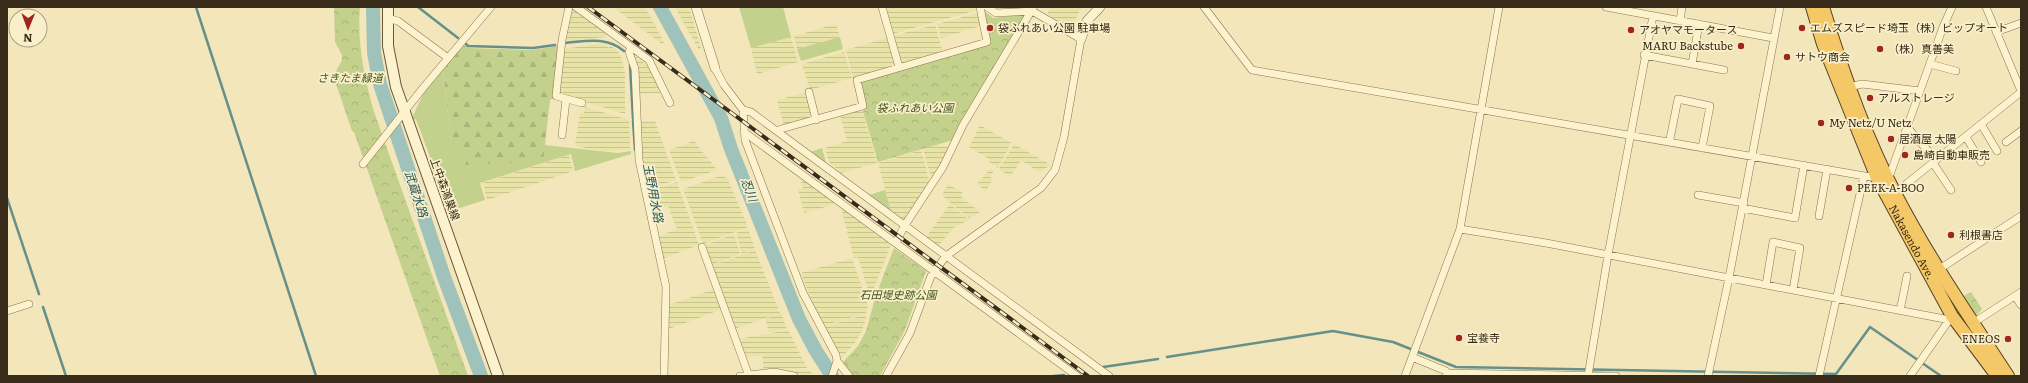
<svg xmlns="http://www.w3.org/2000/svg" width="2028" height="383" font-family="Literata,'Noto Sans JP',serif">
	<defs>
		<pattern id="farmland-rules" width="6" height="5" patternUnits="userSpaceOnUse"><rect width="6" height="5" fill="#e8e3a7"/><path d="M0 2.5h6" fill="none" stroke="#c8c38f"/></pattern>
		<pattern id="forest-firs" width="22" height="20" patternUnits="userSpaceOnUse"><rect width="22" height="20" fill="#c3d18d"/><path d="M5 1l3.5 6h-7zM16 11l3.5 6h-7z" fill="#a8b479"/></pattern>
		<pattern id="park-crowns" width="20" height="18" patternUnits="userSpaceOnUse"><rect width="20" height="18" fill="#c3d18d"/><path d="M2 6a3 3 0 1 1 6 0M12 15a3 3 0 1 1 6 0" fill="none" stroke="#a8b479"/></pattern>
	</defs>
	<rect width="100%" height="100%" fill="#f2e6ba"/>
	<!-- farmland -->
	<path fill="url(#farmland-rules)" d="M613 7H645L664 42 662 44Z
		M675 7H689L701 48 699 50Z
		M884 7H976L977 10 892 34Z
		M1051 7H1082L1076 18 1072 30 1047 14Z
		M572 9 607 34 605 37 565 41Z
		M978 13 981 26 941 38 937 24Z
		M836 24 840 37 797 49 794 36Z
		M935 25 943 53 902 64 899 62 892 36Z
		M791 37 798 62 757 74 751 48Z
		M887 38 895 64 894 66 853 78 846 50Z
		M597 44 607 45 608 48 611 46 620 54 625 73V114L559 94 564 49Z
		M844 52 852 78 810 90 802 64Z
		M632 54 647 65 657 83 660 93 637 94Z
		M806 92 813 116 784 126 777 100Z
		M585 107 629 120 630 150 604 151 575 146 580 113H584Z
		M862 109 877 163 841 173 829 162 825 148 847 141 840 115Z
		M655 121 676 180 647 189 641 162 638 122Z
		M980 125 1011 143 998 168 988 161 989 159 969 147Z
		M694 141 717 170 681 182 669 150Z
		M1014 144 1051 165 1039 172 1021 160 1010 177 999 169Z
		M937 145 951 148 934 178 931 177 923 149Z
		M921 150 930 183 907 219 903 220 891 211 878 163Z
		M569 155 573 171 487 200 483 183Z
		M990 169 994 171 990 177 993 179 986 191 977 184Z
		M723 175 728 180 748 227 703 244 683 189Z
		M803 180 836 204 804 213 798 189 803 188 801 181Z
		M677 182 699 245 662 259 657 237 677 229 668 206 661 208 659 201 650 205 647 191Z
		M948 184 963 193 960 196 980 212 969 218 948 201 942 195Z
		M950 204 969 220 953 228 938 246 926 237Z
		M841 208 891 243V247L887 249 888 252 872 293H869L858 257 854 258Z
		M748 229 755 249 742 254 736 233Z
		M734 234 740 254 711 265 704 245Z
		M755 250 780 313 734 329 711 266Z
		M852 258 868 306 866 313 823 326 809 300 811 299 801 273Z
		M715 289 722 309 669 329 667 327 668 305Z
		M781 313 787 329 769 332 765 319Z
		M864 315 866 318 862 331 854 344 842 357 823 327Z
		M788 330 807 368 764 370 762 355 747 357 739 339Z
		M810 370 813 376 784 371Z"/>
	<!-- grass -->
	<path fill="#c3d18d" d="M739 7H783L791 37 751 48Z
		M840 37 843 49 801 61 797 49Z
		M443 69 451 141 542 161 544 145 618 153 631 151V154L575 171 571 154 480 183 485 200 450 211 416 119 412 120V118L424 92Z
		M822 148 826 163 810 152Z
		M885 190 891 211 869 195Z"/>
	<!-- forest -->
	<path fill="url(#forest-firs)" d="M463 45 469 48 532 50 559 46 553 98 550 100 543 161 466 165 451 142 443 69Z"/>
	<!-- park -->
	<path fill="url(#park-crowns)" d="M334 7H360C357 42 364 75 373 109L468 376H440L354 132 352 131 335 81 334 75 342 60V55L335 42Z
		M984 11 993 18 1028 14 953 140 878 162 863 111 867 110 859 84 861 81 991 44 983 14Z
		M894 248 926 271 905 330 880 376H852L843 362 858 346 866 331 876 295Z
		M1971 292 1982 309 1976 316 1962 297Z"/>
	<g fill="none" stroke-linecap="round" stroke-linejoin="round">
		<!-- stream -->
		<path stroke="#669089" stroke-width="2.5" d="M196 7 316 376
			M418 7 458 38
			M565 43C586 41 607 36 624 51
			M466 44 468 46 533 48 555 45
			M630 65 633 119
			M633 121 635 150
			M7 198 39 294
			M43 307 66 376
			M1167 357 1333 331 1393 342 1456 367 1836 374 1870 327 1941 376
			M1103 367 1158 359
			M1054 376 1064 375"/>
		<!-- river -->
		<path stroke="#9fc2bb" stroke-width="14" d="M373 7 374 53 380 84 444 277 481 376
			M660 7 721 118 731 149 799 319 816 351 832 376"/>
		<!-- minor casing -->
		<g stroke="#8a7553" stroke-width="8">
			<path id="minor" d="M569 7 562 40 556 96 582 103
				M576 7 649 60 670 103
				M882 7 899 67
				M1204 7 1252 70 1888 180 1943 27 1952 7
				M1606 7 1773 38
				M1986 7 2021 91
				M387 18 398 21 448 58
				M1680 21 1682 7
				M1996 32 2021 23
				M631 47 629 52 635 69 639 160 666 287 664 376
				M1644 55 1724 70
				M1692 64 1699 24
				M1930 64 1956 71
				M715 68 724 85 743 110 745 140 803 293 836 355 837 361 832 376
				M1849 87 1862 84 1920 91
				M809 92 816 120
				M743 110 751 112 778 132 1109 376
				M1981 124 1997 151
				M1907 127 1936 160
				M744 132 1077 376
				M778 132 781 129 863 106 857 80 987 42 980 7
				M562 135 566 100
				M1966 137 1981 162
				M1670 139 1678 99 1710 106 1702 148
				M2006 142 2021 131
				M1933 163 1951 190
				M363 164 423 88 491 7
				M1895 193 2021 92
				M1698 195 1744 203
				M1742 208 1795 218 1804 165
				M1819 216 1827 169
				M1460 229 1546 243 1950 320
				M896 242 905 225 943 167 963 125 1033 8
				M702 247 749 376
				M1938 270 2021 216
				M1766 285 1773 242 1800 248 1793 290
				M2015 296 2021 305
				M7 311 29 304
				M1900 311 1907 276
				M1973 323 2021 292
				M1412 357 1446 371 1447 376
				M837 361 849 376
				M1447 373 1616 376
				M740 376 774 372 794 376
				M886 376 910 333 931 276 946 256 1041 188 1055 170 1064 137 1081 39 1032 11 996 13 987 7
				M1405 376 1460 229 1499 7
				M1588 376 1608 255 1653 16
				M1708 376 1729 278 1780 7
				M1819 376 1864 176
				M1910 376 1952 316"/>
		</g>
		<!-- tertiary casing -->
		<g stroke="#8a7553" stroke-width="10">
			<path id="tertiary" d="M696 7 715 68
				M1081 39 1087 21 1100 7"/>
		</g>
		<!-- secondary casing -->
		<g stroke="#6c5636" stroke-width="12">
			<path id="secondary" d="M388 7V46L396 87 498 376"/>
		</g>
		<!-- trunk casing -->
		<g stroke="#574228" stroke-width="14">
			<g id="trunk">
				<path id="s1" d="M1812 7 1823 44 1877 178 1952 316 1997 376"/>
				<path d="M1823 7C1842 70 1864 134 1895 193 1928 257 1969 316 2008 376"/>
			</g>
		</g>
		<!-- minor -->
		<use href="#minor" stroke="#fcf2ce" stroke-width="7"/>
		<!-- tertiary -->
		<use href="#tertiary" stroke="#fcf2ce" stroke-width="9"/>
		<!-- secondary -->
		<use href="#secondary" stroke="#fcf2ce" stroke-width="10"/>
		<!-- trunk -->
		<use href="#trunk" stroke="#f4c866" stroke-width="12"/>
		<!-- rail casing -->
		<g stroke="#382b19" stroke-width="4">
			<path id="rail" d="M588 7 1088 376"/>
		</g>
		<!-- rail -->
		<use href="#rail" stroke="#f9efca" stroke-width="2.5" stroke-dasharray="8" stroke-linecap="butt"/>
	</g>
	<!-- markers -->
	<g fill="#a0261d" stroke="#f9efca" stroke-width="1.5">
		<circle cx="990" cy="28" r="4"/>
		<circle cx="1802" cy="28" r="4"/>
		<circle cx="1631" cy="30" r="4"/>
		<circle cx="1741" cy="46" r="4"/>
		<circle cx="1880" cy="49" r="4"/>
		<circle cx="1787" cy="57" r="4"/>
		<circle cx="1870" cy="98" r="4"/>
		<circle cx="1821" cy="123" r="4"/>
		<circle cx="1891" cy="139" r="4"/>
		<circle cx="1905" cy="155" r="4"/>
		<circle cx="1849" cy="188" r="4"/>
		<circle cx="1951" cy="235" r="4"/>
		<circle cx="1459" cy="338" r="4"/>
		<circle cx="2008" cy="339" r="4"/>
	</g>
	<g text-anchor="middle" stroke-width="3.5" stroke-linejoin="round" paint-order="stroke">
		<!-- poi labels -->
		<g font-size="11" fill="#382b19" stroke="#f9efca" text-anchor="start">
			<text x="998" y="32">袋ふれあい公園 駐車場</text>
			<text x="1810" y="32">エムズスピード埼玉（株）ビップオート</text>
			<text x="1639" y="34">アオヤマモータース</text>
			<text x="1733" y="50" text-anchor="end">MARU Backstube</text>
			<text x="1888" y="53">（株）真善美</text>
			<text x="1795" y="61">サトウ商会</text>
			<text x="1878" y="102">アルストレージ</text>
			<text x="1829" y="127">My Netz/U Netz</text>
			<text x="1899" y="143">居酒屋 太陽</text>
			<text x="1913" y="159">島崎自動車販売</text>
			<text x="1857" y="192">PEEK-A-BOO</text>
			<text x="1959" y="239">利根書店</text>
			<text x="1467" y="342">宝養寺</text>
			<text x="2000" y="343" text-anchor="end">ENEOS</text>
		</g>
		<!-- park labels -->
		<g font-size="11" font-style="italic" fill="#44561e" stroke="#f9efca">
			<text x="350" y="82">さきたま緑道</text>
			<text x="915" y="112">袋ふれあい公園</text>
			<text x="898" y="299">石田堤史跡公園</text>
		</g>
		<!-- street labels -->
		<g font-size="11" fill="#382b19" stroke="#f9efca">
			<text transform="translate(445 189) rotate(70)" y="4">上中森鴻巣線</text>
			<text dy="4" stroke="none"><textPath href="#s1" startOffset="256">Nakasendo Ave.</textPath></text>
		</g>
		<!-- water labels -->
		<g font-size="12" font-style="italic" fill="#275859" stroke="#f9efca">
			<text transform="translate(749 190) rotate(69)" y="4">忍川</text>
			<text transform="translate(653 193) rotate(79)" y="4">玉野用水路</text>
			<text transform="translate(416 194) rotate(72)" y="4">武蔵水路</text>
		</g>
	</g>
	<!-- border -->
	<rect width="2028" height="383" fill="none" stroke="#382b19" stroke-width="16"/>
	<!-- north arrow -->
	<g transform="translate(28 28) rotate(181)"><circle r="19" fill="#f9efca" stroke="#aca183"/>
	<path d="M0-3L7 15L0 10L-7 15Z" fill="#a0261d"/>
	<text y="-6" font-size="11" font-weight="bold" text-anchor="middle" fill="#382b19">N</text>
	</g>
</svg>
